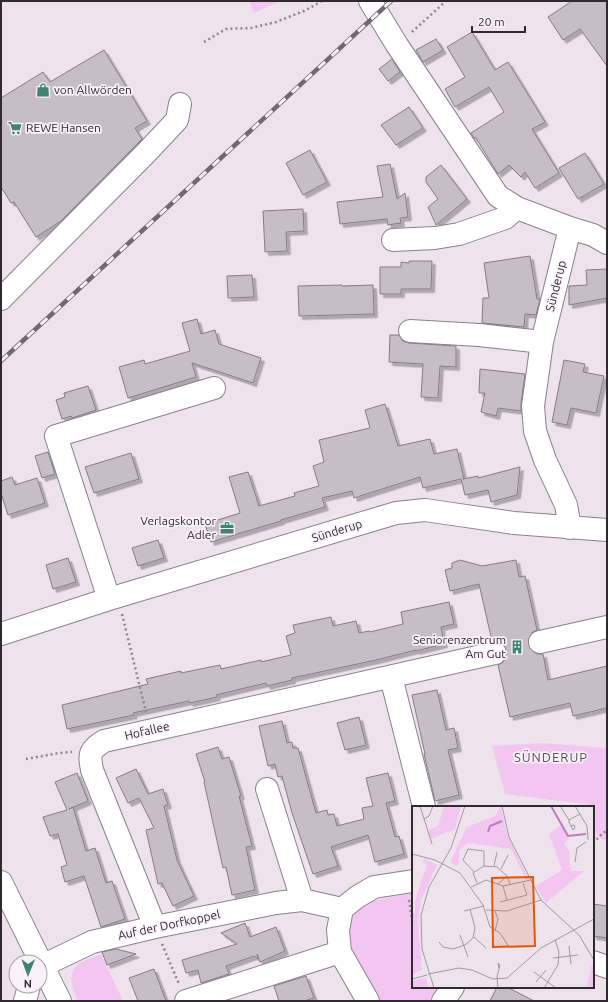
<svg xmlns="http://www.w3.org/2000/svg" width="608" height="1002" font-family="Ubuntu,sans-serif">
	<defs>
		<filter id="shadow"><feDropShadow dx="3.5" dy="3.5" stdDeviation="0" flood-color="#0004"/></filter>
	</defs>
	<rect width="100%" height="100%" fill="#eee3ed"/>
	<!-- green -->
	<path fill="#f3c6f1" d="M249 1H280L254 13Z
		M542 743 607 748V840L601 839 593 831V807H592V805L505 794 492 746Z
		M413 893V987H446L433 1001H379L349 949 348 932 350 923 354 915 359 909 376 900Z
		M101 954 123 1001H78C72 989 66 972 80 963 87 959 94 957 101 954Z"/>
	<!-- building -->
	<path fill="#c7bdc6" stroke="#857c85" filter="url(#shadow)" d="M572 1H607V66L580 29 563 40 548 17Z
		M472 32 495 70 508 62 545 122 532 129 559 173 535 188 525 172 521 177 509 165 498 174 476 138H474L471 133 504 112 489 87 455 107 445 89 465 77 447 47Z
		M436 39 443 50 423 62 416 50Z
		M104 50 147 121 135 128 142 139 61 221 36 237 14 202 11 203 1 187V98L43 72 50 82Z
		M392 59 400 72 388 81 379 69Z
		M409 107 423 128 396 145 381 125Z
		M310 150 327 182 303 195 286 163Z
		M585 153 604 184 578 199 559 168Z
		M390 164 397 199 405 193 408 217 400 218 401 223 388 225 387 219 340 224 337 202 383 197 377 166Z
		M441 165 467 199 436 225 428 207 438 199 426 182V177Z
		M303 209 304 231 286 232 287 251 265 252 263 211Z
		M530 256 537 299H540L536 315 525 314 524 327 482 323 483 298H489L484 263Z
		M409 261H432L431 289H401V294H380V267H401V262L409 263Z
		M607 269V298L569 305V286L587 285 586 270Z
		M252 275 254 297 228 298 227 276Z
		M342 285V286L373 285 374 314 299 316 298 286Z
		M197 319 201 334 215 330 219 344 261 358 253 383 192 363 196 377 128 398 119 367 144 360 145 364 190 351 182 323Z
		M390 335H399L403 341 409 343 456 346V367L440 366 438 398 421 397 423 364 389 362Z
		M564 360 585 364 583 372 604 376 596 413 571 408 567 425 552 422Z
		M480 369 525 374 521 404V411L498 408 496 416 481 412 485 393H479Z
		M88 386 96 410 72 418 71 416 62 419 56 400 65 397 64 393Z
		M385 404 398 446 430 439 434 454 457 449 464 479H463L478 476V478L520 467 517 495 491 502 488 490 465 495 461 479 423 488 420 477 354 498 352 491 322 498 325 507 281 520V521L211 542 205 524 240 513 229 477 248 472 259 506 295 496 294 493 319 486 313 466 324 462 319 440 370 428 365 410Z
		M48 452 55 474 42 478 35 456Z
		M131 453 139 479 94 493 85 467Z
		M12 477 15 485 37 478 45 503 8 515 1 493V481Z
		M158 540 164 558 138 566 132 548Z
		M68 558 76 582 53 589 46 565Z
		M460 560 482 566 516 560 519 577 525 576 537 630 531 633 528 638V645L531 651 536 654H543L548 680 607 666V708L573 716 570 703 510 717 498 665 504 662 507 657V650L504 644 499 641H492L479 584 450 591 445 570 452 568V563Z
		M449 602 454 624 441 627 444 644 416 651V650L376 660 292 678V680L267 686 266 683 216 695 217 697 190 703 189 701 133 713 134 715 67 729 62 705 148 684 146 679 181 671V673L220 665 221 669 261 660V662L291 655 286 636 295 633 293 625 331 617 333 626 356 621 359 633 369 631 370 632 403 624 401 612Z
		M437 690 446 730 454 728 458 748 448 750 459 795 435 801 424 754H425L412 695Z
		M359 717 366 745 345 750 337 723Z
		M282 721 287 743 292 742 293 748H298L316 813 327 810 328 815 334 814 337 826 364 819 362 808 373 806 366 778 388 773 395 801 386 803 395 837 399 836 404 854 375 862 368 835 331 847 338 866 313 874 292 813 282 776 278 777 275 764 268 766 259 726Z
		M218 747 222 759 229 757 241 796H239L252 846 246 847 255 890 232 895 226 867 223 868 204 782H205L196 754Z
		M136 769 148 794 163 789 168 805 164 806 177 860 194 896 173 906 162 883 158 884 146 830 154 828 139 798 128 803 116 778Z
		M77 773 88 801 69 809 73 807 86 851 95 848 106 883 112 881 125 919 101 927 84 876 65 882 61 867 67 865 58 834 50 836 43 817 67 810 55 782Z
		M593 904 607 906V938L593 936Z
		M245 923 250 937 276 927 285 951 260 962 257 954 258 959 254 956 226 966 229 974 201 983 198 970 186 973 182 960 237 944 221 933Z
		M116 949 136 954 107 965 102 952Z
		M154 969 166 1001H138L129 978Z
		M306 976 314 998 304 1001H279L274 986Z
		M497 987H507L534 1001H490Z"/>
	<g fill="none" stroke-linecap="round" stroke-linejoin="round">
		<!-- minor-tunnel -->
		<path stroke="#c8bec7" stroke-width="22" stroke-dasharray="22 11" stroke-linecap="butt" d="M495 653 540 642"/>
		<!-- minor casing -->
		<g stroke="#8a818a" stroke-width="24">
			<path id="minor" d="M370 1 397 45 498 196 517 208 570 228 593 235 607 243
				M570 228 542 342 533 406 535 431 545 460 566 505 570 528
				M393 240 435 238 459 234 505 218 517 208
				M1 299 146 153 177 120 180 104
				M410 331 479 335 542 342
				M109 599 56 436 214 388
				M1 634 109 599 396 513 425 510 514 523 607 530
				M540 642 607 627
				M391 677 424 807
				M267 789 297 884 302 900
				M1 882 60 1001
				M155 927 92 770C89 753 89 751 104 741L495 653
				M593 962 607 967
				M40 969 42 966 92 942 155 927 276 903 302 900 342 909
				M25 1001 29 986
				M186 1001 340 952
				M368 1001 340 952 338 930 342 909 357 897 374 887 413 881
				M443 1001 453 987"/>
		</g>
		<!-- path -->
		<path stroke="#8d868d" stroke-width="2.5" stroke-dasharray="2 3" stroke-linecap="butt" d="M412 32 446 1
			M204 42 226 29 251 28 276 22 304 11 322 1
			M122 614 146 712
			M26 759 59 753 72 752
			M593 843 601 835 607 830
			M409 900 413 927
			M162 944 179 984"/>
		<!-- minor -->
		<use href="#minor" stroke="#fff" stroke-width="22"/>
		<!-- rail casing -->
		<g stroke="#706a70" stroke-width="4.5">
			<path id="rail" d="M1 361 391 1"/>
		</g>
		<!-- rail -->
		<use href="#rail" stroke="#fbf1fb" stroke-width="3" stroke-dasharray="9" stroke-linecap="butt"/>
	</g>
	<!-- icons -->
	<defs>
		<g id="shop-bare" transform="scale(1.08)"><path d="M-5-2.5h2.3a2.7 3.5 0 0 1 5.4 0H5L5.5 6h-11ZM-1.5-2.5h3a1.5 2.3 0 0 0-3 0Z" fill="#408274" stroke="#fbf1fb" stroke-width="2.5" paint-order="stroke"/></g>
		<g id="supermarket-bare" transform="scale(1.08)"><path d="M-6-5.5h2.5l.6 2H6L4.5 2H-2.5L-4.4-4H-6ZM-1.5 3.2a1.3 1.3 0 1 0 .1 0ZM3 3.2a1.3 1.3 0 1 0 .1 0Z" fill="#408274" stroke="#fbf1fb" stroke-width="2.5" paint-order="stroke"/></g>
		<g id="office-bare" transform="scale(1.08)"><path d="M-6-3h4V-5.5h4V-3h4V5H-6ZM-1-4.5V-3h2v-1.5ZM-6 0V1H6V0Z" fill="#408274" stroke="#fbf1fb" stroke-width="2.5" paint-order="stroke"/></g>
		<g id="building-bare" transform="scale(1.08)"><path d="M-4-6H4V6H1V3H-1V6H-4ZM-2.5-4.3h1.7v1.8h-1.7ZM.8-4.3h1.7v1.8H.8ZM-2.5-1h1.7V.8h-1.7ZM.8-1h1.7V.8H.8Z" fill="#408274" stroke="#fbf1fb" stroke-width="2.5" paint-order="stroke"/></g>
	</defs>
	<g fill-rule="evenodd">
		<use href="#shop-bare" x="43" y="90"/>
		<use href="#supermarket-bare" x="15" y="128"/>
		<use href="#office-bare" x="227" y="528"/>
		<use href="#building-bare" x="517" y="647"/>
	</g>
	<g text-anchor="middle" stroke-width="3.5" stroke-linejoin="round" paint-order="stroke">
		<!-- poi labels -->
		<g font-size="12" fill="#2e2a2e" stroke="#fbf1fb" text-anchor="start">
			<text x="54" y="94">von Allwörden</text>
			<text x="26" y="132">REWE Hansen</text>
			<text x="216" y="525" text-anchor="end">Verlagskontor<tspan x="216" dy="14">Adler</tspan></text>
			<text x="506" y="644" text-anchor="end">Seniorenzentrum<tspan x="506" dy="14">Am Gut</tspan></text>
		</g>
		<!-- street labels -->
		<g font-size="12" fill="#2e2a2e" stroke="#fbf1fb">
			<text transform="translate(556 286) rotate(-76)" y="4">Sünderup</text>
			<text transform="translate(337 531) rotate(-17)" y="4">Sünderup</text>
			<text transform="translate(147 731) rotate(-13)" y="4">Hofallee</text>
			<text transform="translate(169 925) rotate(-12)" y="4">Auf der Dorfkoppel</text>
		</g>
		<!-- neighbourhood labels -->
		<g font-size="13" letter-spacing="1" fill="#5a525a" stroke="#fbf1fb">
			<text x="551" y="762">SÜNDERUP</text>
		</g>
	</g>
	<!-- overview -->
	<g transform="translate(412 806)">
		<rect width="182" height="182" fill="#eee3ed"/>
		<path d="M32 0H49L43 23 19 33 16 24 26 20ZM89 0 94 25 116 72 115 75 99 43 56 37 47 45V58L44 60 38 56 55 21 83 10ZM149 19 157 33 152 38 157 44 159 65H172L134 97 124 80 150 64 137 28ZM12 52 25 59 9 95 6 114 10 164 0 169V107H3V95L15 58 11 56ZM182 159V182H175L179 160ZM14 172 17 182H0V175Z" fill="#f3c6f1"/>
		<path fill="none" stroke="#bf7abd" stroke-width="2" d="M139 0 156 30 174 28M76 26 78 20 90 15"/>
		<path fill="none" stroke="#a199a1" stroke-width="1" d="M8 0 20 38M90 0 97 31 129 94 167 129 182 154M148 0 157 14 168 8M163 0 175 20M12 13 17 10 21 0M157 14V16L161 24 163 22 162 19 159 20M175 20 176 34M0 48 23 54 48 67 71 99 78 121 88 127 97 141M163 56 165 42 174 36M82 60 85 46M89 63 96 49M62 66 51 54 56 43 72 45V60M65 77 61 67 72 60 85 61 95 70M86 78 95 70 98 78M91 80 95 94M59 81 74 74 91 80 119 74M88 96 115 89 111 77M74 104 95 105 129 94M52 105 72 100M83 105 86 113 83 125M48 129 56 151M62 131 74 142M27 136 31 141 41 143 53 139 61 132 63 122 58 103M157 140 159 158M141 152 166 149M122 166 144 182M16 168 47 162 60 164 81 173 95 172 129 142 182 113M0 173 15 169M124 176 134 164M22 182 10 143 9 109 17 81 39 42 53 0M86 182 85 171 88 159 86 157 87 162M132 182 146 159 147 146 143 134"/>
		<path fill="#df570e" fill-opacity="0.15" stroke="#df570e" stroke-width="2" d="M121 71 123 140 81 141 80 72Z"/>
		<rect width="182" height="182" fill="none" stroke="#2e2a2e" stroke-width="2"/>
	</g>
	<!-- border -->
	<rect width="608" height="1002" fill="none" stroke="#2e2a2e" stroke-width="4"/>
	<!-- north arrow -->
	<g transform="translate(28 974) rotate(181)"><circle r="19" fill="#fbf1fb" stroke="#a9a1a9"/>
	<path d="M0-3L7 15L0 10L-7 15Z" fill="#408274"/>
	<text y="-6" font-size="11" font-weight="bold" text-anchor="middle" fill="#2e2a2e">N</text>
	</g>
	<!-- scale -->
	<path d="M472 26v6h53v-6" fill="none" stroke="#2e2a2e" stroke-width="2"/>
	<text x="478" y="26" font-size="12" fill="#2e2a2e" stroke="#fbf1fb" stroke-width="3" paint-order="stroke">20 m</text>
</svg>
